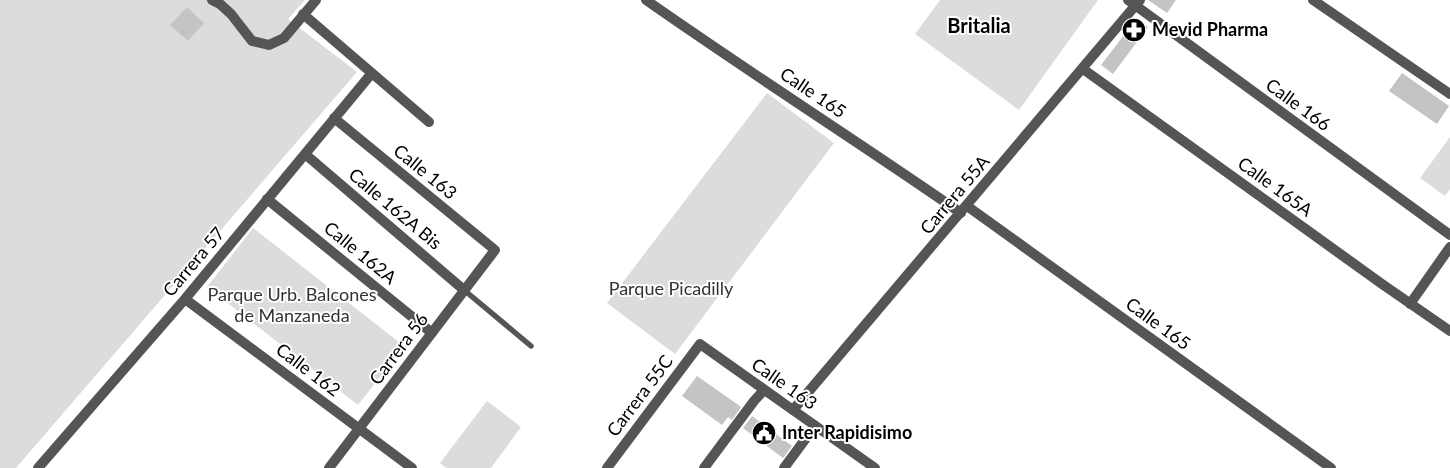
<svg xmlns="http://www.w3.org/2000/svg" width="1450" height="468" font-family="Lato,sans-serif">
	<rect width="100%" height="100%" fill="#fff"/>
	<!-- green -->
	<path fill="#dcdcdc" d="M0 0H305L288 19 357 72 16 468H0Z
		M940 0H1098L1019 110 915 34Z
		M767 93 834 143 675 354 607 303Z
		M1450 137V189L1445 196 1420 178Z
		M253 228 404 346 358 405 207 287Z
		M487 401 521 427 491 468H446L440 463Z"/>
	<!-- building -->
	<path fill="#c4c4c4" d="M1148 0H1176L1167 13Z
		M187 7 204 23 188 41 170 25Z
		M1137 18 1148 27 1113 74 1101 65Z
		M1402 73 1449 106 1437 124 1389 91Z
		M697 376 737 404 741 407 732 420 728 417 722 425 682 396Z
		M752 416 792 446 783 458 743 428Z"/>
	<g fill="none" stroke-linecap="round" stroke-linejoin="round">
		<!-- service -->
		<path stroke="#555" stroke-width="5.5" d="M464 290 531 346"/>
		<!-- minor -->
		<path stroke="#555" stroke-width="10" d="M212 0 220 4 231 14 252 41 269 45 284 38 316 0
			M646 0C750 73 857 141 961 213
			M1128 0 1450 235
			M1313 0 1450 94
			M303 14 429 122
			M1083 69 1382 284 1450 331
			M305 154 464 290
			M267 199 432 333
			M967 206 1331 468
			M185 299 412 468
			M1410 304 1450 247
			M38 468 185 299 372 73
			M329 468 495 250 334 118
			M607 468 700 344 793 410
			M704 468 754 401 764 390
			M784 468 815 426"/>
		<!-- tertiary -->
		<path stroke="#555" stroke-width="10" d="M875 468 793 410 1140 0"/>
	</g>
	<!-- icons -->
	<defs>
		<g id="pharmacy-disc" transform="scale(1.25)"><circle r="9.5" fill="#000" stroke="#fff"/><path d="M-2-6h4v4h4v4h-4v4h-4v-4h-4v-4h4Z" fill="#fff"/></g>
		<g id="civic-disc" transform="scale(1.25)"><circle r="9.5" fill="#000" stroke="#fff"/><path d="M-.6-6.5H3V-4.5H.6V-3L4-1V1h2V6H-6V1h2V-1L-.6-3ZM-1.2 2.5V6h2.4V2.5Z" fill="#fff"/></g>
	</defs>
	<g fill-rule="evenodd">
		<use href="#pharmacy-disc" x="1134" y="30"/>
		<use href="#civic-disc" x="764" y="433"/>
	</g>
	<g text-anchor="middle" stroke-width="4" stroke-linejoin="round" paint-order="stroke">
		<!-- poi labels -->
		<g font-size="18" font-weight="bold" fill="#000" stroke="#fff" text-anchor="start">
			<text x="1152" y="36">Mevid Pharma</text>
			<text x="782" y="439">Inter Rapidisimo</text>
		</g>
		<!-- street labels -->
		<g font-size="18" fill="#000" stroke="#fff">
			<text transform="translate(813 93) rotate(34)" y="6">Calle 165</text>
			<text transform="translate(1298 105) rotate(36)" y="6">Calle 166</text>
			<text transform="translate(425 172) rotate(39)" y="6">Calle 163</text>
			<text transform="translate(1275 187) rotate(36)" y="6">Calle 165A</text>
			<text transform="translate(955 195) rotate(-50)" y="6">Carrera 55A</text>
			<text transform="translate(395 209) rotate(40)" y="6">Calle 162A Bis</text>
			<text transform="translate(360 253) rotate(39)" y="6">Calle 162A</text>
			<text transform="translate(194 262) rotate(-50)" y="6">Carrera 57</text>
			<text transform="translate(1158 324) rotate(36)" y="6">Calle 165</text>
			<text transform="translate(399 349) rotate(-53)" y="6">Carrera 56</text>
			<text transform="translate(308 370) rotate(37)" y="6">Calle 162</text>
			<text transform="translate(784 384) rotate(35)" y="6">Calle 163</text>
			<text transform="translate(640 396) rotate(-53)" y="6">Carrera 55C</text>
		</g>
		<!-- park labels -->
		<g font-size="18" fill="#333" stroke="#fff">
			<text x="671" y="295">Parque Picadilly</text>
			<text x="292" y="301">Parque Urb. Balcones<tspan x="292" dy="21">de Manzaneda</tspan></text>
		</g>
		<!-- quarter labels -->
		<g font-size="20" font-weight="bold" fill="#000" stroke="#fff">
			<text x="979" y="33">Britalia</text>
		</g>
	</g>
</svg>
